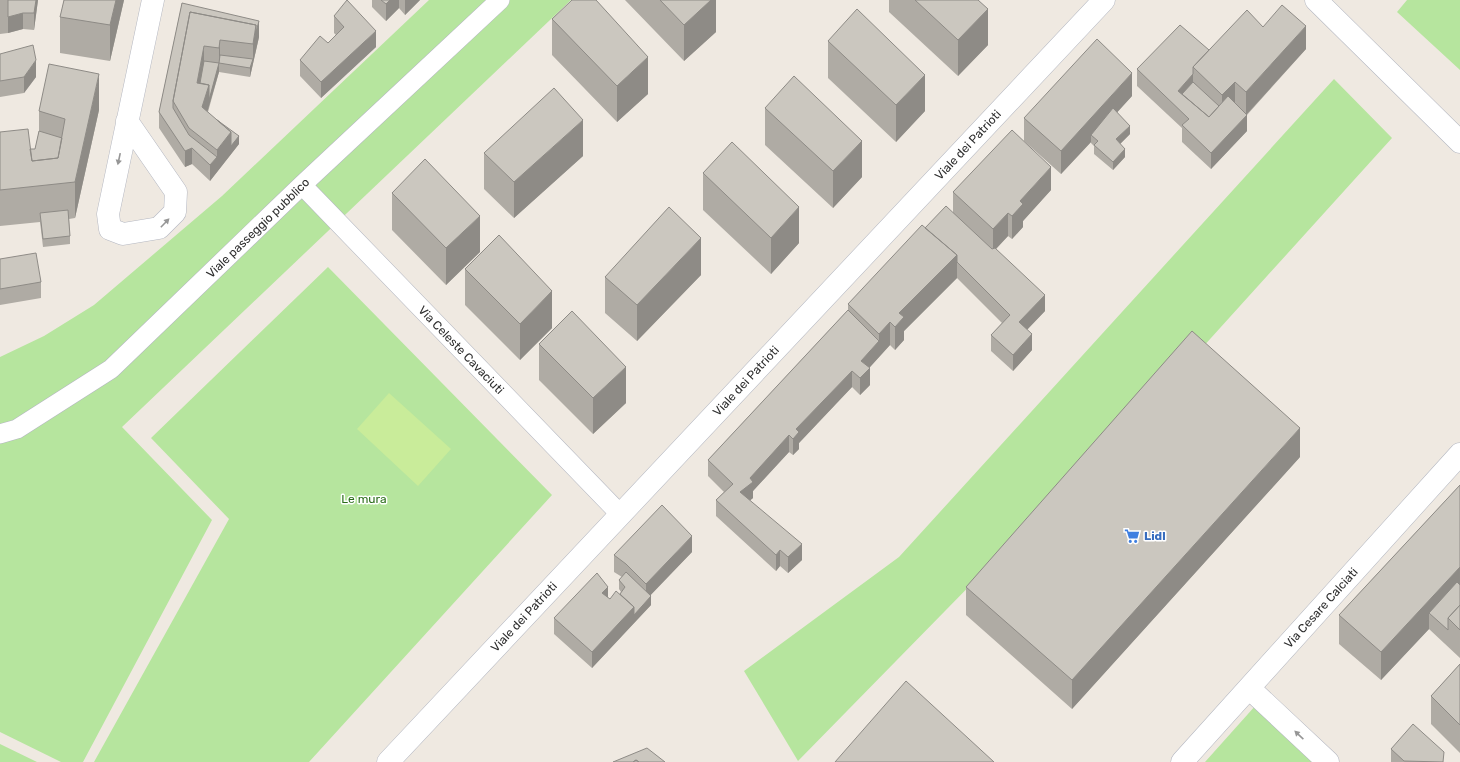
<svg xmlns="http://www.w3.org/2000/svg" width="1460" height="762" font-family="Rubik,sans-serif">
	<rect width="100%" height="100%" fill="#efe9e1"/>
	<!-- green -->
	<path fill="#b6e59e" d="M429 0H571L122 427 212 520 83 762H61L0 732V357L44 336 94 305 222 196Z
		M1407 0H1460V70L1397 12Z
		M1334 79 1392 138 1192 359 798 761 744 671 899 557Z
		M328 267 552 495 309 762H94L229 519 151 438Z
		M1256 705 1319 762H1205Z
		M0 744 37 762H0Z"/>
	<!-- pitch -->
	<path fill="#c9ec9a" d="M389 393 451 449 418 486 357 429Z"/>
	<g fill="none" stroke-linecap="round" stroke-linejoin="round">
		<!-- pedestrian casing -->
		<g stroke="#b4b7c1" stroke-width="20">
			<path id="pedestrian" d="M302 185 621 515
				M0 434 17 429 111 369 302 185 500 0"/>
		</g>
		<!-- minor casing -->
		<g stroke="#b4b7c1" stroke-width="23">
			<path id="minor" d="M127 121 176 192 175 212 159 228 123 234 110 229 108 214 153 0
				M1249 688 1328 762
				M1182 762 1460 454"/>
		</g>
		<!-- tertiary casing -->
		<g stroke="#b4b7c1" stroke-width="23">
			<path id="tertiary" d="M1316 0 1460 142"/>
		</g>
		<!-- secondary casing -->
		<g stroke="#b4b7c1" stroke-width="23">
			<path id="secondary" d="M388 762 1104 0"/>
		</g>
		<!-- pedestrian -->
		<use href="#pedestrian" stroke="#fff" stroke-width="19"/>
		<!-- minor -->
		<use href="#minor" stroke="#fff" stroke-width="22"/>
		<!-- tertiary -->
		<use href="#tertiary" stroke="#fff" stroke-width="22"/>
		<!-- secondary -->
		<use href="#secondary" stroke="#fff" stroke-width="22"/>
	</g>
	<!-- wall -->
	<path fill="#afaba4" d="M0 0H38L34 30 23 29 8 33 0 34Z
		M64 0H124L110 61 60 53V17Z
		M372 0H420L405 15 399 8 386 21 372 7Z
		M625 0H716V32L684 61Z
		M889 0H978L988 45 958 76 889 12Z
		M182 3 259 37 250 77 219 72 208 112 239 144 210 181 192 164 185 167 159 128V112Z
		M334 16 376 47 321 98 300 76V60L328 43 336 35 334 33Z
		M552 19 648 94 617 122 552 55Z
		M1263 27 1306 49 1247 115V131L1211 169 1182 142V128L1137 86V69L1209 50Z
		M828 41 925 111 896 142 828 78Z
		M0 54 36 77 24 93 0 97Z
		M1132 96 1117 112 1130 134 1120 144 1125 157 1113 170 1094 154V146L1091 143V142L1061 174 1024 141V118Z
		M765 108 862 177 833 208 765 145Z
		M99 110 75 218 69 219 70 236V244L43 247 40 222 0 226V132L30 149H35L39 131V111Z
		M484 153 583 156 514 218 484 189Z
		M703 173 799 243 771 274 703 210Z
		M1051 190 1023 221V227L1012 239 1008 236 996 249 1045 311 1027 330 1032 350 1013 371 991 351V335L1002 323 957 278 904 331V340L895 350 890 345 869 368 870 385 860 395 852 387 799 443V449L793 455 789 452 753 491V498L750 500 802 560 788 573 780 566 776 571 716 516V500L724 492 708 476V460L848 310V304L925 228 953 213V192Z
		M392 193 480 252 446 285 392 230Z
		M0 259 41 282V298L0 305Z
		M465 269 552 328 520 360 465 305Z
		M701 275 637 341 605 313V277Z
		M539 344 626 403 593 434 539 380Z
		M1300 457 1072 709 966 615V587Z
		M1460 485V658L1429 629 1381 680 1339 644V615Z
		M692 552 650 595 651 605 592 668 554 634V618L608 598 610 599 620 594 621 592 619 589V580L622 577 614 572V555Z
		M1460 664V753L1431 724V696Z
		M1391 749 1444 762H1391Z"/>
	<!-- shaded-wall -->
	<path fill="#8e8b86" d="M36 0H38L34 30V13Z
		M116 0H124L110 61V25Z
		M390 0H399V8L386 21V4Z
		M405 0H420L405 15Z
		M711 0H716V32L684 61V25Z
		M988 9V45L958 76V40Z
		M23 13V29L8 33V17Z
		M259 21V37L250 77V68L253 59V44L256 25Z
		M1306 26V49L1246 115V92Z
		M376 31V47L321 98V82Z
		M220 40V63H219V48Z
		M204 46V69L198 98 197 83Z
		M648 57V94L617 122V86Z
		M36 60V77L24 93V77Z
		M219 63V72L204 123 202 107 209 85Z
		M1132 73V96L1094 138 1091 135V142L1061 174V151Z
		M99 74V110L75 218V182Z
		M1193 74V90L1182 102 1178 91Z
		M925 75V111L896 142V105Z
		M1235 82V105L1222 110V95Z
		M1247 115V131L1211 169V153Z
		M583 120V156L514 218V182Z
		M1130 126V134L1116 148V139Z
		M231 132 239 136V144L210 181V165L217 157V150Z
		M862 141V177L833 208V171Z
		M192 148V164L185 167V151Z
		M1125 149V157L1113 170V162Z
		M1051 167V190L1023 221V227L1012 239V216L1020 201Z
		M799 207V243L771 274V238Z
		M1008 213V236L993 252V229Z
		M480 216V252L446 285V248Z
		M701 238V275L637 341V305Z
		M957 255V278L904 331V340L895 350V327L899 313Z
		M552 291V328L520 360V324Z
		M1045 295V311L1019 338V322Z
		M890 322V345L861 377V361L879 341V334Z
		M1032 334V350L1013 371V355Z
		M626 367V403L593 434V398Z
		M870 368V385L860 395V378Z
		M852 371V387L799 443V449L793 455V439L796 429Z
		M1300 428V457L1072 709V680Z
		M789 435V452L753 491V498L740 509V492L750 478Z
		M692 536V552L646 600V584Z
		M802 544V560L788 573V557Z
		M780 550V566L776 571V555Z
		M1460 567V596L1429 613V629L1381 680V652Z
		M608 587V603L602 593Z
		M651 596V605L592 668V652L634 607Z"/>
	<!-- building -->
	<path fill="#cbc7bf" stroke="#8e8b86" d="M8 0H36L34 13H23L8 17Z
		M64 0H116L110 25 60 17Z
		M347 0 376 31 321 82 300 60 320 36 328 43 344 27 334 16Z
		M381 0H390L386 4Z
		M572 0H596L648 57 617 86 552 19Z
		M660 0H711L684 25Z
		M915 0H978L988 9 958 40Z
		M182 3 259 21 256 32V25L190 12 173 101V108L189 135 217 157 210 165 192 148 185 151 159 112Z
		M1282 5 1306 26 1246 92 1235 82 1222 95 1193 67 1247 10 1263 27Z
		M857 9 925 75 896 105 828 41Z
		M190 12 256 25 253 44 220 40 219 48 204 46 197 83 209 85 202 107 231 132 217 150 189 128 173 101Z
		M1180 25 1209 50 1193 67V74L1178 91 1209 117 1228 96 1247 115 1211 153 1182 125 1189 119 1137 69Z
		M1097 39 1132 73 1061 151 1024 118Z
		M33 45 36 60 24 77 0 81V54Z
		M220 55 253 59 250 68 219 63 209 100V85L200 83 204 61 219 63Z
		M49 64 99 74 75 182 0 190V132L28 129 32 161 58 158 65 119 39 111Z
		M794 76 862 141 833 171 765 108Z
		M1193 82 1219 106 1209 117 1182 94Z
		M554 88 583 120 514 182 484 153Z
		M1113 108 1130 126 1116 139 1125 149 1113 162 1094 145 1098 141 1091 135Z
		M217 120 239 136 231 146V132Z
		M1012 130 1051 167 1020 201 1023 204 1012 216 1008 213 993 229 953 192Z
		M39 131 62 138 58 158 32 161 30 149H35Z
		M732 142 799 207 771 238 703 173Z
		M425 159 480 216 446 248 392 193Z
		M946 206 992 249 995 248 1045 295 1019 322 1032 334 1013 355 991 335 1010 315 957 262V255L925 228Z
		M669 207 701 238 637 305 605 277Z
		M68 210 70 236 43 239 40 213Z
		M922 225 957 255 899 313 904 317 895 327 890 322 879 334 848 304Z
		M499 235 552 291 520 324 465 269Z
		M36 253 41 282 0 289V259Z
		M848 310 879 341 861 361 870 368 860 378 852 371 796 429 799 432 793 439 789 435 750 478 753 482 740 492 802 544 788 557 780 550 776 555 716 500 733 484 708 460Z
		M572 311 626 367 593 398 539 344Z
		M1192 331 1300 428 1072 680 966 587Z
		M1460 485V567L1381 652 1339 615Z
		M662 505 692 536 646 584 626 564 614 555Z
		M626 572 651 596 634 615V607L620 594 625 587 619 580Z
		M597 573 608 587 602 593 610 599 616 591 634 607 592 652 554 618Z
		M1457 582 1460 585V605L1448 618V630L1429 613Z
		M1460 605V630L1448 618Z
		M1460 664V725L1431 696Z
		M906 681 994 762H835Z
		M1413 724 1444 752 1443 762 1404 761 1391 749Z
		M647 748 665 762H639L636 760 633 762H613Z
		M636 760 639 762H633Z"/>
	<!-- one-way arrows -->
	<defs><path id="oneway-solid" d="M-6-.8H1V-3.2L6.5 0L1 3.2V.8H-6Z"/></defs>
	<g fill="#969696">
		<use href="#oneway-solid" transform="translate(119 159) rotate(102)"/>
		<use href="#oneway-solid" transform="translate(165 223) rotate(-46)"/>
		<use href="#oneway-solid" transform="translate(1299 735) rotate(-137)"/>
	</g>
	<!-- icons -->
	<defs>
		<g id="supermarket-bare" transform="scale(1.2)"><path d="M-6-5.5h2.5l.6 2H6L4.5 2H-2.5L-4.4-4H-6ZM-1.5 3.2a1.3 1.3 0 1 0 .1 0ZM3 3.2a1.3 1.3 0 1 0 .1 0Z" fill="#3f7fe0" stroke="#fff" stroke-width="2.5" paint-order="stroke"/></g>
	</defs>
	<g fill-rule="evenodd">
		<use href="#supermarket-bare" x="1132" y="536"/>
	</g>
	<g text-anchor="middle" stroke-width="3" stroke-linejoin="round" paint-order="stroke">
		<!-- street labels -->
		<g font-size="12" fill="#2e2e2e" stroke="#fff">
			<text transform="translate(968 145) rotate(-47)" y="4">Viale dei Patrioti</text>
			<text transform="translate(258 228) rotate(-44)" y="4">Viale passeggio pubblico</text>
			<text transform="translate(461 350) rotate(46)" y="4">Via Celeste Cavaciuti</text>
			<text transform="translate(746 381) rotate(-47)" y="4">Viale dei Patrioti</text>
			<text transform="translate(1321 608) rotate(-48)" y="4">Via Cesare Calciati</text>
			<text transform="translate(524 617) rotate(-47)" y="4">Viale dei Patrioti</text>
		</g>
		<!-- park labels -->
		<g font-size="12" fill="#2c6e1b" stroke="#fff">
			<text x="364" y="503">Le mura</text>
		</g>
		<!-- shop labels -->
		<g font-size="12" font-weight="bold" fill="#366cbe" stroke="#fff" text-anchor="start">
			<text x="1144" y="540">Lidl</text>
		</g>
	</g>
</svg>
